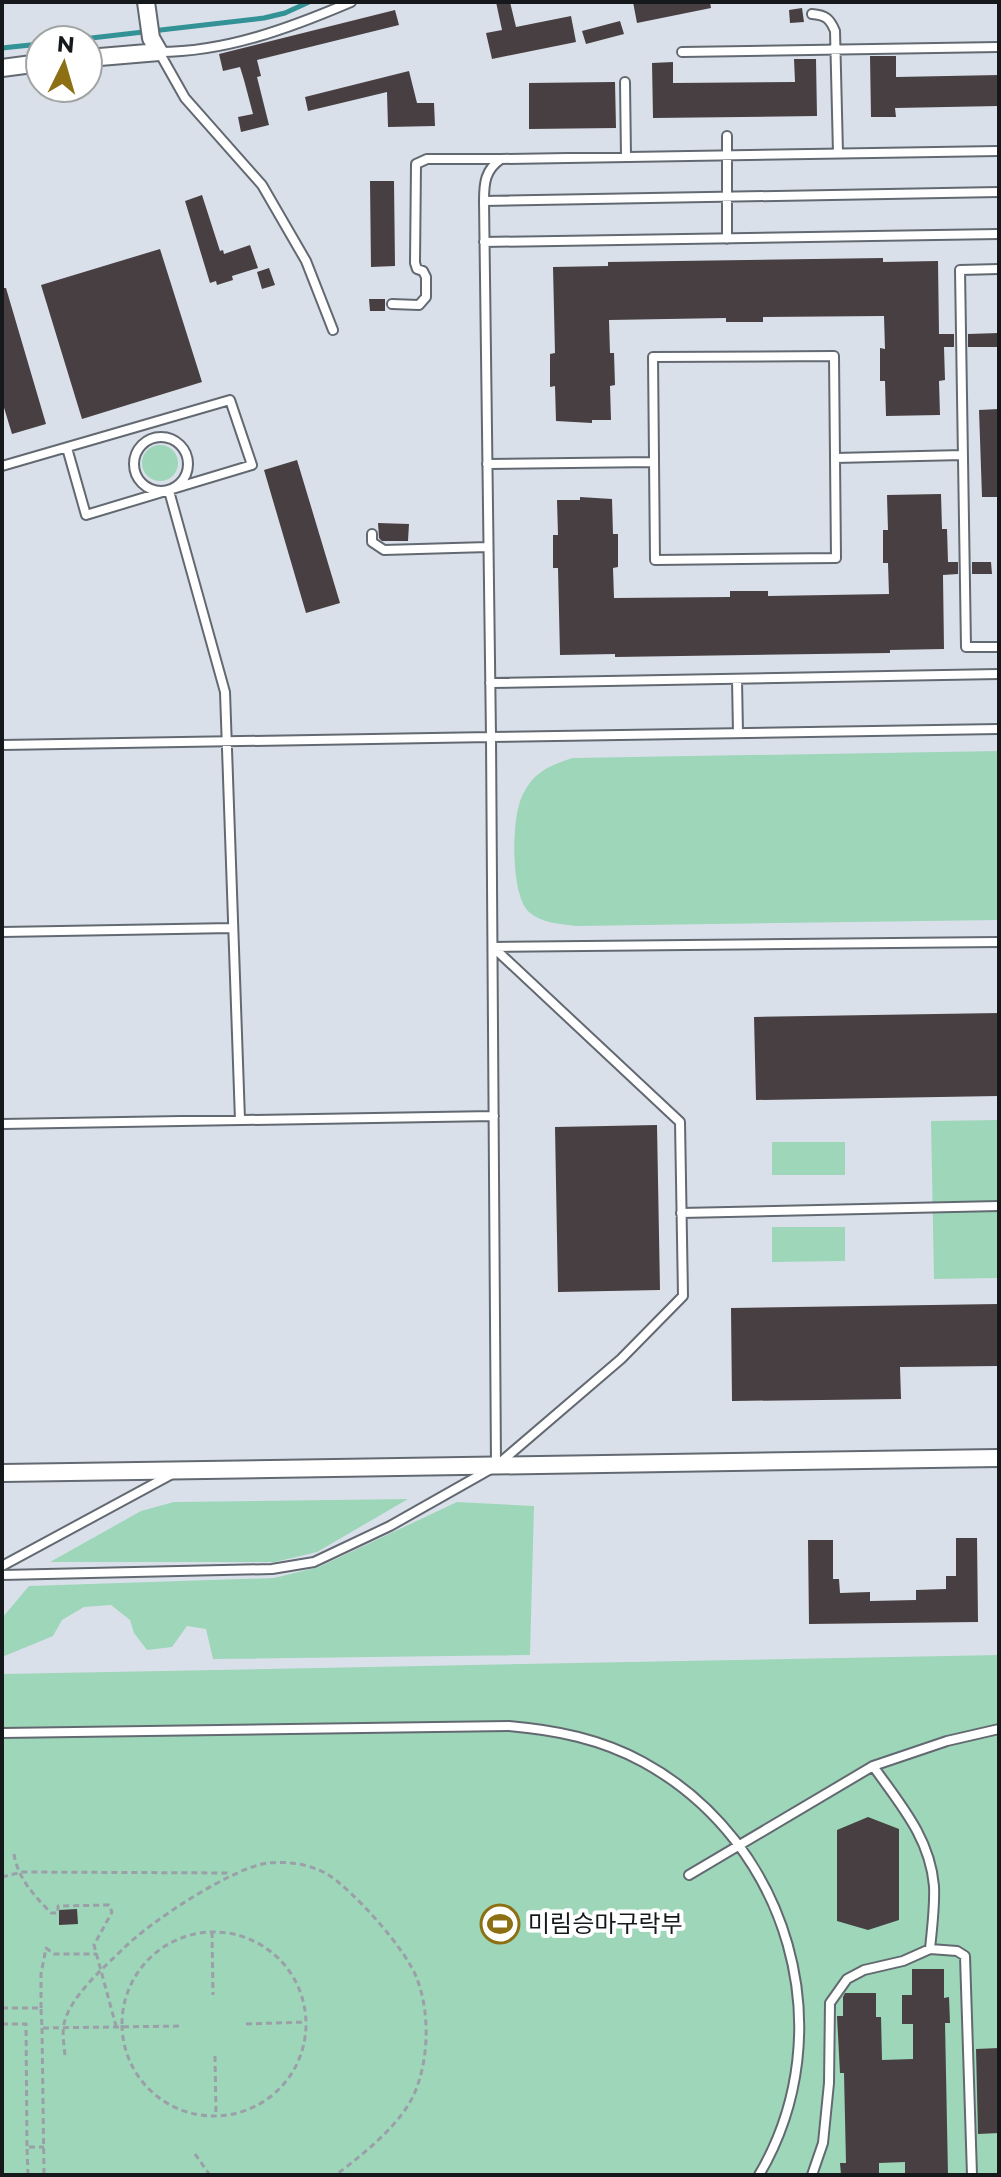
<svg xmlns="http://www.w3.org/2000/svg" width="1001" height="2177" font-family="Montserrat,'Noto Sans KR',sans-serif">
	<rect width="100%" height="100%" fill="#dae0ea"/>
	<!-- green -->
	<path fill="#9dd6b9" d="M142 463a18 18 0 1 1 36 0a18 18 0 1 1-36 0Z
		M999 751V920L576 926C560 924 541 923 529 912 511 895 512 828 519 805 521 796 528 784 534 778 545 767 558 763 572 758Z
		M999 1120V1278L934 1279 931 1121Z
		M772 1142H845V1175H772Z
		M772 1227H845V1261L772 1262Z
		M408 1499 317 1552 275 1562H50L141 1511 174 1502Z
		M457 1502 534 1506 530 1655 213 1659 206 1629 187 1626 172 1647 147 1650 134 1633 130 1620 111 1605 84 1607 62 1620 53 1636 2 1657V1618L29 1586 274 1578 319 1567Z
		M999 1655V2175H2V1674Z"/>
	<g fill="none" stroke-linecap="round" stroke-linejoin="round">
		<!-- stream -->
		<path stroke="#329296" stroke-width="5" d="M74 40 264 18 285 13 309 2
			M2 48 40 44"/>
	</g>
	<!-- building -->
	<path fill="#483f42" d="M496 2H510L516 27 571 16 576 42 492 59 486 33 502 30Z
		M633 2H710L711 8 637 23Z
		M802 8 804 22 790 23 789 10Z
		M395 10 399 25 257 60 261 76 257 77 269 125 241 132 238 117 253 114 244 80 240 67 223 71 219 54Z
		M620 21 624 34 586 44 582 31Z
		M870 56H896V77L999 75V106L895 108 896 117H871Z
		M794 59H816L817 116 653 118 652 63 673 62V83L795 82Z
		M409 71 417 103H434L435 126 388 127 387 92 308 111 305 97Z
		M615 82 616 128 529 129V83Z
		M370 181H394L395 266 371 267Z
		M202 195 220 251 223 250 224 254 250 245 258 268 232 276 233 280 217 285 216 281 210 283 185 201Z
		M160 249 202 382 82 419 41 285Z
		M883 258V262L938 261 939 334H954V347H944L945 380 939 381 940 415 886 416 885 381H880V348L885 349 884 316 763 317V322H726V318L609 320 610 353H614L615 385 610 386 611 420H592V423L556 421 555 386 550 387V354L555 353 553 267 608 266V262Z
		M269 268 275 285 262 289 257 272Z
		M2 288H6L46 424 12 434 2 401Z
		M369 299H385V311H370Z
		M999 333V347H968V334Z
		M999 409V497H982L979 410Z
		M297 460 340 603 306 613 264 470Z
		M941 494 942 529H947L948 562H958V574L943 575 944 649 890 650V653L615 657V654L560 655 558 568H553V535H558L557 500H580V497L612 499 613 534H618V567L613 568 614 598 730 597V591H768V596L889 594 888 563H883V530H888L887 495Z
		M378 523 409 524 408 541H382L379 538Z
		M972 562H991L992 574H972Z
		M999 1013V1096L756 1100 754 1017Z
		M657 1125 660 1290 558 1292 555 1127Z
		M999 1304V1366L900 1367 901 1399 732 1401 731 1308Z
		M956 1538H977L978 1622 809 1624 808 1540H833V1579H839L840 1593 870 1592V1601L916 1600V1590L946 1589V1576H956Z
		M868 1817 899 1829V1920L868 1930 837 1921V1830Z
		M77 1909 78 1924 59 1925V1910Z
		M912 1969H944V1998L949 1997 950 2023H945L948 2175H905V2162L879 2163V2175H841L840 2163H846L844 2073H840L837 2016H843V1997L845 1993H876V2017H881L882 2060 913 2059V2024H902V1995H912Z
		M999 2048V2133L978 2134 976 2049Z"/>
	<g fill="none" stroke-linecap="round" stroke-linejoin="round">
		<!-- service casing -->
		<g stroke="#636971" stroke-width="12">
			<path id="service" d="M812 14C826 15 830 19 835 31L838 153
				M682 52 999 47
				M625 82 626 157
				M999 151 501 159C485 170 484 183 484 201L491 737 999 729
				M484 201 999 192
				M727 239V136
				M484 242 999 234
				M999 269 960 270 966 647H999
				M392 304 419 305 426 297V277L423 271 417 269 415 263 416 164 427 159H500
				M333 330 306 261 262 185 185 98 159 52C226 52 290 28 351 2
				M834 356 836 558 655 560 653 357Z
				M134 464a27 27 0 1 1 54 0a27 27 0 1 1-54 0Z
				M835 458 963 455
				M487 464 654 462
				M2 466 230 400 252 465 86 515 67 448
				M169 491 225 692 240 1120
				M372 534V542L384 550 488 547
				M737 679 738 733
				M490 683 999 674
				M2 745 491 737 496 1466
				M2 932 233 928
				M494 947 999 942
				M2 1124 494 1116
				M681 1213 999 1206
				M2 1566 174 1473
				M2 1575 272 1569 314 1562 390 1526 496 1466 621 1359 683 1296 680 1122 493 947
				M2 1733 509 1726C556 1730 601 1739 643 1762 789 1842 844 2031 759 2175
				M689 1875 873 1766
				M930 1949C932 1928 935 1907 934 1886 930 1838 900 1804 873 1766L947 1741 999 1729
				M812 2175 823 2143 829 2083 830 2003 847 1979 864 1970 903 1961 930 1949 957 1951 965 1956 972 2175"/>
		</g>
		<!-- minor casing -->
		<g stroke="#636971" stroke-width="20">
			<path id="minor" d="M88 58 159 52 151 38 146 2
				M2 68 40 63
				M2 1473 999 1458"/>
		</g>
		<!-- path -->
		<path stroke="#9ba0a8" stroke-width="3" stroke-dasharray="6 4" stroke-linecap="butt" d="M14 1854C18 1879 34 1895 51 1913H58V1906L109 1905 112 1912 94 1945 116 2026
			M2 1877 22 1872 231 1873
			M212 1932 213 1995
			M122 2024a92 92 0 1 1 184 0a92 92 0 1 1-184 0Z
			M2 2008H41L42 2028 183 2026
			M41 2008V1974L46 1948 54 1954H97
			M2 2024H26L27 2147
			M246 2024 306 2022
			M42 2028 44 2175
			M65 2055C64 2045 62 2034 64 2024 69 1998 104 1967 123 1949 148 1923 233 1867 268 1863 287 1861 310 1864 327 1874 353 1890 407 1950 417 1979 430 2013 429 2058 415 2092 401 2125 363 2154 336 2175
			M215 2056 216 2116
			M195 2154 210 2175
			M28 2175 27 2147H44"/>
		<!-- service -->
		<use href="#service" stroke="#fff" stroke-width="8"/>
		<!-- minor -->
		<use href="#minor" stroke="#fff" stroke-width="16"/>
	</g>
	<!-- icons -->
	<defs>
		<g id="stadium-ring" transform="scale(2)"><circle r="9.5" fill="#fff" stroke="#8d7013" stroke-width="1.5"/><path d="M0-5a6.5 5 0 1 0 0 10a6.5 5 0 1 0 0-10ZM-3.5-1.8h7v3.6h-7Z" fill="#8d7013"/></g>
	</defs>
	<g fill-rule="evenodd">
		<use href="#stadium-ring" x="500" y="1924"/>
	</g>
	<g text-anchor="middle" stroke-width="8" stroke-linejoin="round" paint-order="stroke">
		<!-- poi labels -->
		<g font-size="24" fill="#16191c" stroke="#fff" text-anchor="start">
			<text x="528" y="1932">미림승마구락부</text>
		</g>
	</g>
	<!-- border -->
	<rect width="1001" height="2177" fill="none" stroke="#16191c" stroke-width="8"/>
	<!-- north arrow -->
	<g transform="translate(64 64) rotate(5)"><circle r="38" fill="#ffffff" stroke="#a2a3a4" stroke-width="2"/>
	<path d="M0-6L14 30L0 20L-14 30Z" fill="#8d7013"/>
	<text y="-12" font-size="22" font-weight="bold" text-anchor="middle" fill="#16191c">N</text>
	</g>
</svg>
